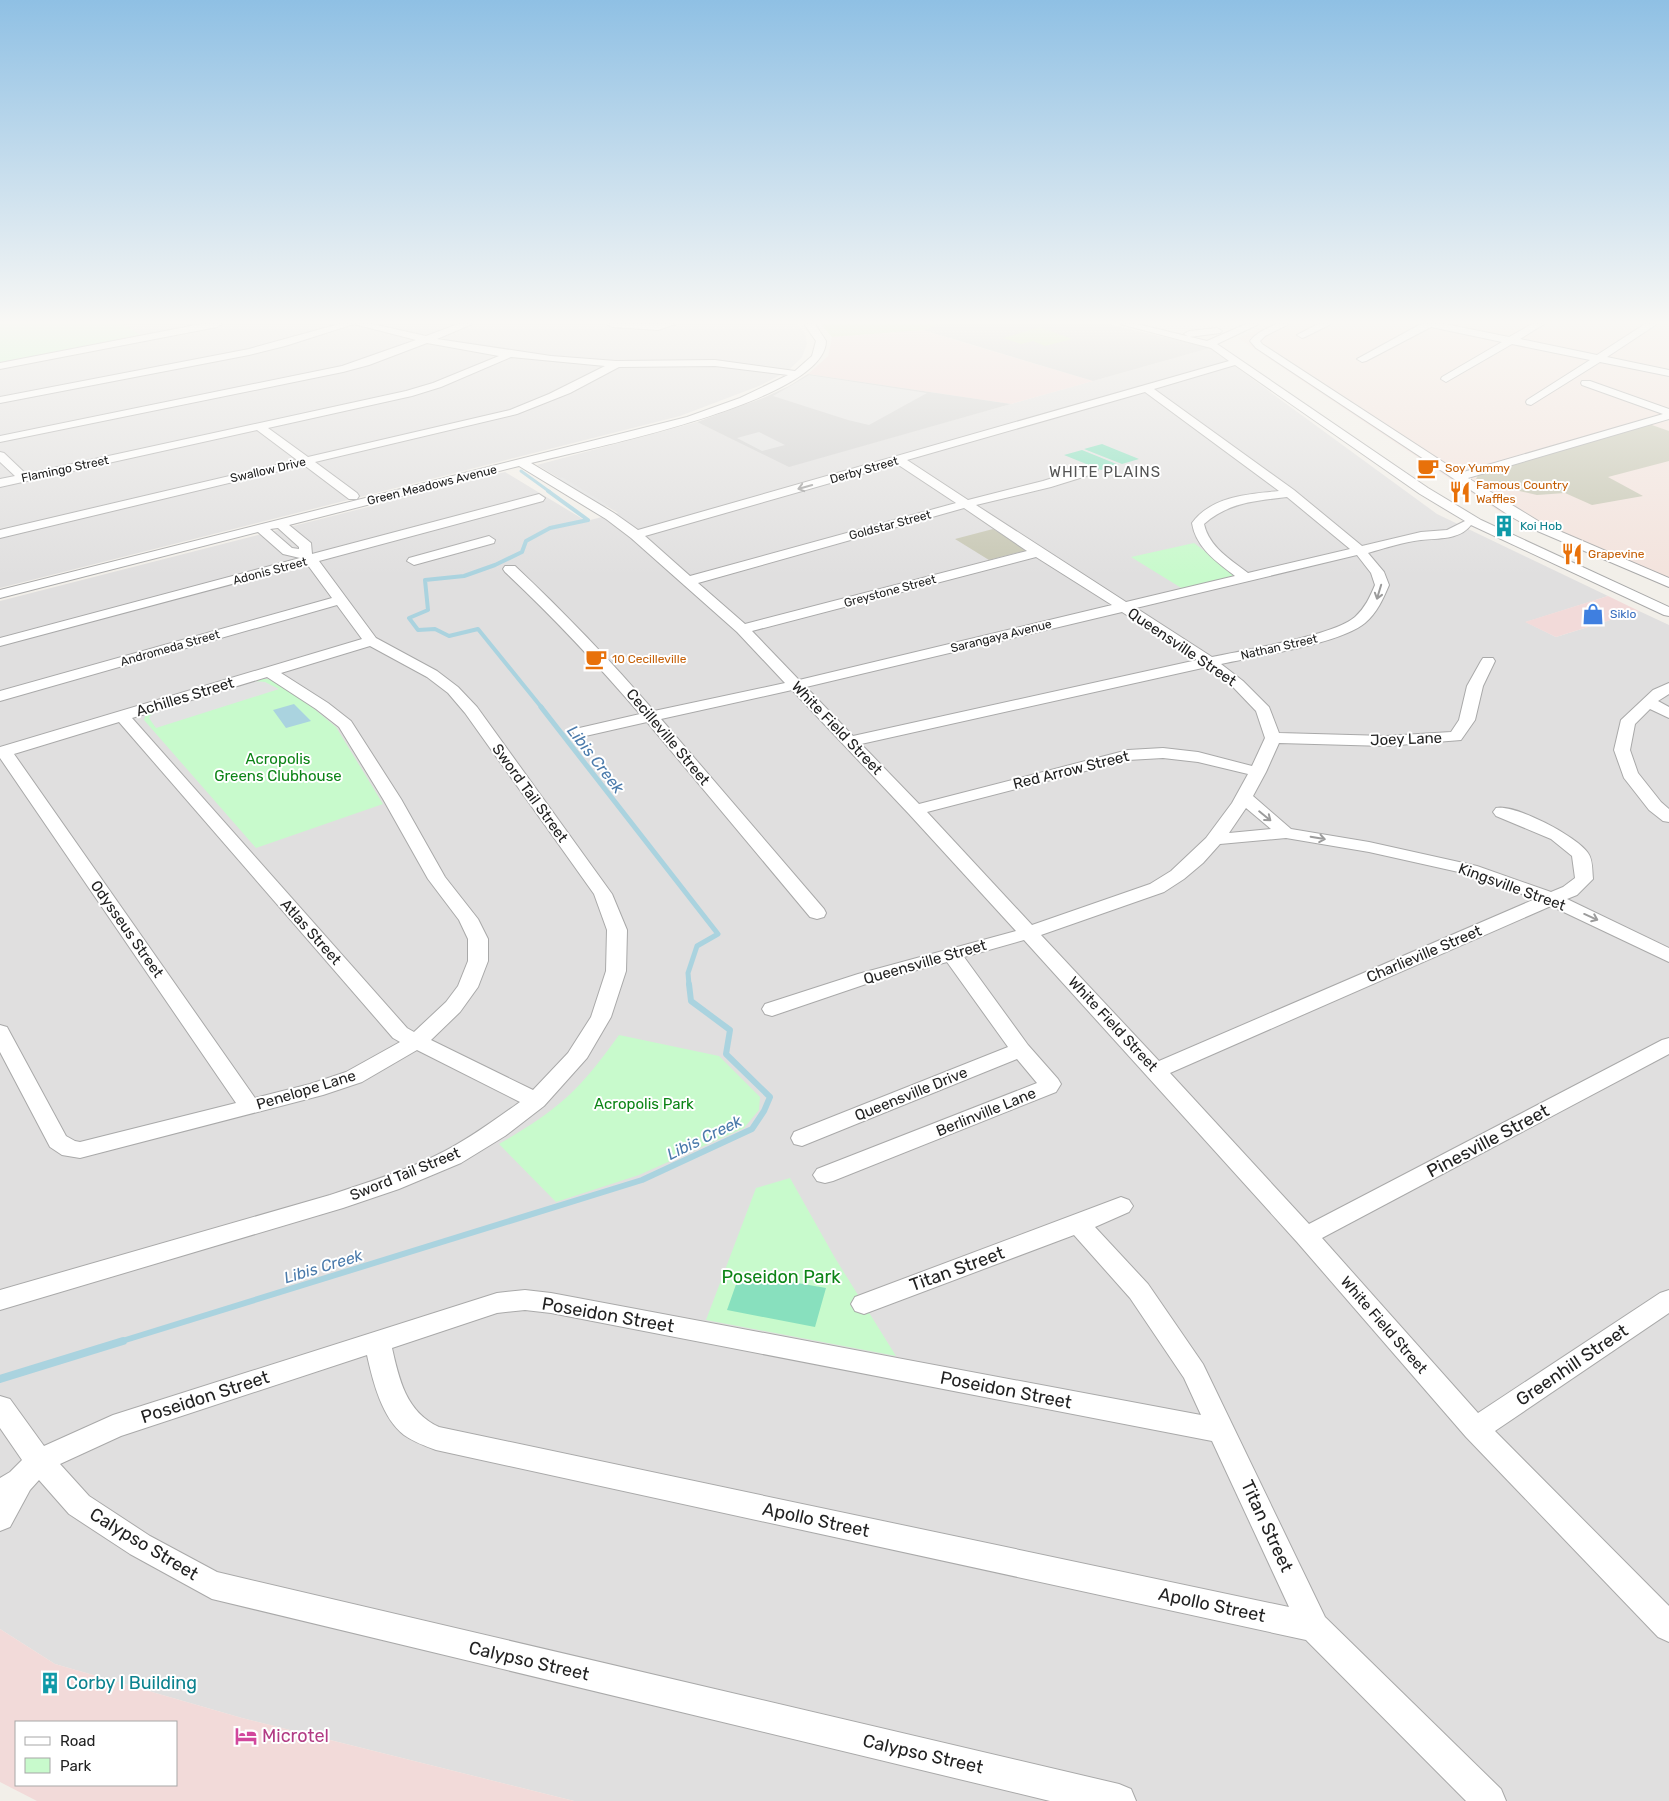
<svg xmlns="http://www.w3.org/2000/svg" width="1669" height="1801" font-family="Rubik,sans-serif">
	<rect width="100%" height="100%" fill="#f2efe9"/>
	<!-- residential -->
	<path fill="#e0dfdf" d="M0 324H796L805 333 807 344 802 357 788 371 759 386 680 416 0 588Z
		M1210 348 1437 514 1608 596 1526 622 1556 637 1639 611 1669 625V1801H574L242 1718 55 1664 0 1629V601L505 472 586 521 618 513 537 465 697 422 790 466Z"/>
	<!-- commercial -->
	<path fill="#f2dad9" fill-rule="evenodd" d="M923 330 965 343 1093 381 1011 404 808 374 828 356 832 337Z
		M1608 596 1639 611 1556 637 1525 622Z
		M0 1629 55 1664 242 1718 574 1801H37L0 1782ZM16 1722H176V1785H16Z"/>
	<!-- religious -->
	<path fill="#d0d0d0" d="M940 324H1109L1210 348 1093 381 923 330Z
		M808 374 1011 404 789 467 697 422 763 398 789 386Z"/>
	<!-- military -->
	<path fill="#f3e3dd" d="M1270 324H1669V588L1503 514 1238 338Z"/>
	<!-- construction -->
	<path fill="#c7c7b4" d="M1649 424 1669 431V461L1608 477 1643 496 1592 505 1565 493 1537 495 1475 481 1478 475Z
		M993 529 1028 550 989 560 955 539Z"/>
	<!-- grass -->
	<path fill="#cdebb0" d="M821 324H940L923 330 832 337Z
		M1040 327 1072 339 1045 346 1033 341 1021 344 1003 338Z"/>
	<!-- park -->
	<path fill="#c8facc" d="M0 324H123L142 336 0 362Z
		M1194 543 1238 576 1183 589 1131 557Z
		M258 679H269L284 687 312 707 336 727 383 804 256 848 144 720 146 713Z
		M619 1035 719 1056 760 1097 759 1110 744 1128 639 1175 556 1202 499 1144C523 1130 546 1116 567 1097 587 1079 603 1057 619 1035Z
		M790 1178 835 1258 896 1356 706 1320 756 1188Z"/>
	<!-- pitch -->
	<path fill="#88e0be" d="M1102 444 1139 459 1122 464 1084 449Z
		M1082 450 1119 465 1101 470 1064 455Z
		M740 1273 826 1288 815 1327 727 1310Z"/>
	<!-- parking -->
	<path fill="#e2e2e2" d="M809 375 927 393 869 425 848 420 773 396Z
		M759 432 785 445 762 451 737 438Z
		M562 477 609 506 603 507 556 479Z
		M254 681 265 682 279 689 156 728 149 718 150 716 157 711Z"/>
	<!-- water -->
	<path fill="#aad3df" d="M294 704 311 721 286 728 273 710Z"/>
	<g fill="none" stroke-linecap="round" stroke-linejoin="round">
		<!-- stream-far4 -->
		<path stroke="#aad3df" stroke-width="3" d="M521 471 550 492"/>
		<!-- stream-far3 -->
		<path stroke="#aad3df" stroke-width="4" d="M548 491 588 520
			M542 708 478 629 449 636 435 629 418 630 409 618 428 610 425 580 464 576 495 565 522 552 526 541 550 528 588 520"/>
		<!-- stream-far2 -->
		<path stroke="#aad3df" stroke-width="5" d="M541 707 718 934 697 946 688 973 689 985"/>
		<!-- stream-far1 -->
		<path stroke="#aad3df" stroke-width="6" d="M119 1342 642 1180 752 1129 764 1111 770 1097 726 1054 730 1030 691 1001 689 984"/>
		<!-- stream -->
		<path stroke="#aad3df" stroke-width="8" d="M0 1379 123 1341"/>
		<!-- minor casing -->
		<g stroke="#a9a9a9" stroke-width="2">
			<path id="minor" d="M201 324H222L217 327 0 369V363Z
				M339 324H372L426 336 458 324H472L437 339 551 356 616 361 715 360 795 371 812 356 816 341 804 324H815L826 341C826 402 582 450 531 463L614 513 638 530 1229 361 1211 348 1120 324H1137L1207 341 1246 324H1259L1217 344 1428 488 1481 520 1669 607V616L1664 615 1471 525C1460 540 1438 538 1421 540 1403 542 1385 548 1368 553L1384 572 1389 585C1383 599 1377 613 1365 623 1340 644 1255 656 1221 664L1243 681 1269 707 1279 733 1386 736 1451 732 1459 720 1467 686 1481 661 1483 658H1493L1495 661 1483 686 1475 720 1461 740 1386 746 1279 743 1266 772 1253 796 1291 829 1369 842 1477 866 1551 892 1563 887 1575 878 1572 856 1551 839 1496 816 1493 812 1496 808C1515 804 1577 836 1588 853 1593 860 1592 870 1593 879L1577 895 1567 899 1669 948V962L1551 906 1170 1073 1309 1224 1662 1040 1669 1038V1054L1322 1238 1478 1413 1660 1293 1669 1290V1313L1495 1431 1669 1606V1642L1658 1637 1466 1437 1297 1242 1024 940 964 957 1028 1045 1058 1079 1061 1084 1056 1092 833 1181 825 1183 817 1181 813 1175 817 1169 1037 1083 1017 1059 802 1146 794 1144 791 1138 794 1132 1008 1047 947 962 872 982 772 1016 765 1014 762 1009 765 1004 858 974 1016 931 909 814 792 690 661 719 824 909 826 913 824 917 817 919 810 917 647 722 581 737 575 735 573 732 575 729 640 714C597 664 553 617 505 572L503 569 505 566H515C564 612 610 660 654 711L785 683 737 632 631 538 606 519 519 466 289 525 311 543 312 554 539 494 545 498 543 501 319 561 376 638 437 671 458 687 477 707 612 894 627 930 626 971 611 1017 587 1058 544 1106 505 1136 461 1163 399 1189 343 1208 0 1310V1290L330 1195C368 1182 409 1170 445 1151 472 1137 496 1119 520 1102L417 1050 362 1082 323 1095 80 1158 62 1155 50 1147 0 1052V1025L7 1027 66 1136 75 1141 80 1142 236 1103 0 758V747L362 639 337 605 0 701V691L332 598 307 564 0 646V638L300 558 283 554 258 532 0 598V590L687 417 740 398 788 375 715 366 619 367 570 393 517 414 315 462 357 493 359 496 357 499H349L304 465 0 538V530L297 460 257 430 0 487V479L15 476 0 462V452L4 453 26 474 406 391 433 383 499 356 427 343 369 365 343 372 0 442V436L342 366 416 340 354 324 285 346 249 355 0 403V397L249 349ZM511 357 605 366 549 394 510 410 308 457 268 428 412 396 441 387ZM1235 365 1420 494 1465 521 1447 530 1421 532 1362 546 1294 490 1154 389ZM1145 392 1279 491C1248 494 1212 496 1192 523 1196 548 1217 562 1235 576L1126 602 976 505 1051 487 1096 473 1098 470 1096 467H1088L1043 481 968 500 907 460ZM897 464 956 503 690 576 645 536ZM1287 497 1350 549 1248 573C1231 560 1209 547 1204 524 1229 502 1256 501 1287 497ZM964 508 1027 551 745 624 698 583ZM278 528 299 547V549L292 548 270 529ZM1357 555 1371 573 1375 585C1370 597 1365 608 1355 617 1333 636 1244 650 1212 657L1136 608ZM1036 557 1112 605 799 680 752 631ZM1122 612 1197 660 853 736 806 687ZM370 646 427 677 448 693 465 713 594 894 607 930 606 971 591 1017 568 1053 533 1090 431 1040 460 1012 478 987 488 961V939L478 919 445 877 401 799 351 721 328 703 281 673ZM1207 667 1233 687 1256 711 1265 738 1252 766 1198 752 1163 748 1128 750 919 804 861 744ZM267 677 316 709 339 727 383 799 428 879 459 920 468 939V961L458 986 446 1002 414 1032 407 1028 132 718ZM119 722 393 1038 400 1042 346 1072 310 1084 255 1098 14 754ZM1163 758 1198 762 1248 774 1232 803 1206 838 1171 871 1150 884 1032 925 927 812 1128 760ZM1246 808 1271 829 1229 833ZM1286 838 1369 852 1472 875 1535 899 1159 1061 1041 935 1164 892 1184 879 1203 863 1220 844Z
				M607 324H676L658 330 612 327Z
				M1276 324H1289L1265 336 1260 341 1262 344 1460 473 1663 414 1582 385 1581 383 1582 381H1590L1669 409V419L1468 478 1543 524 1669 578V587L1535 530 1510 516 1256 348 1250 341C1257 332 1266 329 1276 324Z
				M1318 324H1331L1305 337 1302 338 1297 335Z
				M1421 324H1445L1509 337 1532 324H1544L1520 339 1597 355 1645 324H1657L1607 357 1669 370V376L1600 362 1531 405 1527 404 1526 402 1527 400 1590 360 1512 344 1446 382 1441 379 1442 377 1502 342 1431 327 1366 361 1362 362 1357 359Z
				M1217 328 1222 331 1220 333 1189 337 1184 334 1189 331Z
				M489 536 495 540 494 543 414 565 407 561 409 558Z
				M1669 683V694L1658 701 1669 707V718L1650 709 1635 724 1630 750 1638 773 1661 802 1669 809V822L1663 821 1649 810 1624 778 1614 750 1621 720 1653 690Z
				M1121 1197 1129 1200 1133 1206 1129 1212 1095 1227 1148 1284 1203 1364 1325 1617 1501 1789 1506 1801H1466L1306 1640 436 1450C425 1446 414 1442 404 1435 382 1418 373 1382 367 1355L121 1436 60 1464 89 1496 150 1536 217 1572 1119 1784 1131 1789 1136 1801H1050L212 1599 130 1554 69 1514 39 1480 30 1490 10 1527 0 1531V1478L10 1472 22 1460 0 1428V1396L10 1399 44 1446 113 1415 497 1293 525 1290 551 1293 1201 1415 1184 1378 1130 1298 1074 1235 864 1314 855 1311 851 1304 855 1297ZM525 1310 551 1313 1212 1441 1289 1607 439 1427C406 1412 399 1379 392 1348L497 1313Z"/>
		</g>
		<!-- minor -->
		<use href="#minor" fill="#fff" fill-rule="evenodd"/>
	</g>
	<!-- one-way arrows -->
	<defs><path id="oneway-shaft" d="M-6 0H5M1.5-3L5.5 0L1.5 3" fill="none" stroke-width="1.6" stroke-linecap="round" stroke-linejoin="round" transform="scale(1.25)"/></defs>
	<g stroke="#9c9c9c">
		<use href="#oneway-shaft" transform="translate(805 487) rotate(164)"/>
		<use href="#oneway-shaft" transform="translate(1379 592) rotate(107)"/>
		<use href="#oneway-shaft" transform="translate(1265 816) rotate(39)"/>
		<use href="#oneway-shaft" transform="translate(1318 838) rotate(10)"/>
		<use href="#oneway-shaft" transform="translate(1591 917) rotate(24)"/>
	</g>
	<!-- sky -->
	<linearGradient id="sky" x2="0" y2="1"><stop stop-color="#8fc0e4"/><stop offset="0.56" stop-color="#f9f8f5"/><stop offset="1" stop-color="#f9f8f5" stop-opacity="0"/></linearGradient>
	<rect width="1669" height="576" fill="url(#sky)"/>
	<!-- icons -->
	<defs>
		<g id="cafe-bare" transform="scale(1.725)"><path d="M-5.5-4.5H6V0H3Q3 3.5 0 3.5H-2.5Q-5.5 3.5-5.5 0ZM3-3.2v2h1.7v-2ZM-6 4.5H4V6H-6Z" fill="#e8710a" stroke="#fff" stroke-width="2.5" paint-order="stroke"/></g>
		<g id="restaurant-bare" transform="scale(1.725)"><path d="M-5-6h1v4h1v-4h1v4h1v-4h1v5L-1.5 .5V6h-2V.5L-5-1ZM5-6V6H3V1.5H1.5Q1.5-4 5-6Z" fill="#e8710a" stroke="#fff" stroke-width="2.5" paint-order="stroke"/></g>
		<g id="building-bare" transform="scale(1.725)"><path d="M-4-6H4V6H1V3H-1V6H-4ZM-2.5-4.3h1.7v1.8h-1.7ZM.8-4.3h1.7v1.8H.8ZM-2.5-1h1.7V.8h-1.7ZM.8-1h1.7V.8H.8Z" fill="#0f9aa8" stroke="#fff" stroke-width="2.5" paint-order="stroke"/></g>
		<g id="shop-bare" transform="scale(1.725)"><path d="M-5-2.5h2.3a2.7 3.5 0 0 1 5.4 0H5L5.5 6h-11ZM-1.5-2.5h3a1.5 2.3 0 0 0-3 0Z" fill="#3f7fe0" stroke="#fff" stroke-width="2.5" paint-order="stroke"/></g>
		<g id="hotel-bare" transform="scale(1.725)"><path d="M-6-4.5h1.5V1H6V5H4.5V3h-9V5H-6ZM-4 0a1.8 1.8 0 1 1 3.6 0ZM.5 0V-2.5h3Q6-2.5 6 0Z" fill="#d1479c" stroke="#fff" stroke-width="2.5" paint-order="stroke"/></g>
	</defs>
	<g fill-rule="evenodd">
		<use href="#cafe-bare" x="1428" y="468"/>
		<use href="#restaurant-bare" x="1460" y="492"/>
		<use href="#building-bare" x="1504" y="526"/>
		<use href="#restaurant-bare" x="1572" y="554"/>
		<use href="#shop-bare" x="1593" y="614"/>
		<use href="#cafe-bare" x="596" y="659"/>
		<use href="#building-bare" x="50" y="1683"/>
		<use href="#hotel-bare" x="246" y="1736"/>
	</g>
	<g text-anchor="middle" stroke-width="4" stroke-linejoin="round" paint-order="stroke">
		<!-- far-food labels -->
		<g font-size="12" fill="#c56008" stroke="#fff" text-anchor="start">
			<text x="1445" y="472">Soy Yummy</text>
			<text x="1476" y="489">Famous Country<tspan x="1476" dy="14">Waffles</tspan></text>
			<text x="1588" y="558">Grapevine</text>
			<text x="612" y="663">10 Cecilleville</text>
		</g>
		<!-- far-street labels -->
		<g font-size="12" fill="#222" stroke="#fff">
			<text transform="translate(65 469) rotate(-12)" y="4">Flamingo Street</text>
			<text transform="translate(268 470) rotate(-13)" y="4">Swallow Drive</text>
			<text transform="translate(864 470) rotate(-16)" y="4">Derby Street</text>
			<text transform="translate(432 485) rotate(-14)" y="4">Green Meadows Avenue</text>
			<text transform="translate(890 525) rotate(-15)" y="4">Goldstar Street</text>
			<text transform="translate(270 571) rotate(-15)" y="4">Adonis Street</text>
			<text transform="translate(890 591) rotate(-15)" y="4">Greystone Street</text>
			<text transform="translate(1001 636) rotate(-14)" y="4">Sarangaya Avenue</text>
			<text transform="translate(1279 647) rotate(-13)" y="4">Nathan Street</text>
			<text transform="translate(170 648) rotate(-16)" y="4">Andromeda Street</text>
		</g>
		<!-- far-culture labels -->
		<g font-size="12" fill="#0d838f" stroke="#fff" text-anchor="start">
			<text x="1520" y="530">Koi Hob</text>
		</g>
		<!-- far-shop labels -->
		<g font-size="12" fill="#366cbe" stroke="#fff" text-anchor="start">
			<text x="1610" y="618">Siklo</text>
		</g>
		<!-- far-quarter labels -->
		<g font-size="15" letter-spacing="1" fill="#555" stroke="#fff">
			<text x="1105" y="477">WHITE PLAINS</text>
		</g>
		<!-- street labels -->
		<g font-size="15" fill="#222" stroke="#fff">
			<text transform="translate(1182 647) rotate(34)" y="5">Queensville Street</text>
			<text transform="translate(185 697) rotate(-17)" y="5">Achilles Street</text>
			<text transform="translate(837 728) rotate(46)" y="5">White Field Street</text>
			<text transform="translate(668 737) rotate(50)" y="5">Cecilleville Street</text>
			<text transform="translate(1406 739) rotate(-2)" y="5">Joey Lane</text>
			<text transform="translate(1071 770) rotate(-14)" y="5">Red Arrow Street</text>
			<text transform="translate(530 793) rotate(54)" y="5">Sword Tail Street</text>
			<text transform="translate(1512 887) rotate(20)" y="5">Kingsville Street</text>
			<text transform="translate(127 929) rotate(55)" y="5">Odysseus Street</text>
			<text transform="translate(311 932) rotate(48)" y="5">Atlas Street</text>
			<text transform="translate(1424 954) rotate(-23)" y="5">Charlieville Street</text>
			<text transform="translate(925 962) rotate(-16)" y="5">Queensville Street</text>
			<text transform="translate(1113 1024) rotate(47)" y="5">White Field Street</text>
			<text transform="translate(306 1090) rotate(-17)" y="5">Penelope Lane</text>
			<text transform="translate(911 1094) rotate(-22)" y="5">Queensville Drive</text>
			<text transform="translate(986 1112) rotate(-22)" y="5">Berlinville Lane</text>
			<text transform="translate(405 1174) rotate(-22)" y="5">Sword Tail Street</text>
			<text transform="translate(1384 1325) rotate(49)" y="5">White Field Street</text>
		</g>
		<!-- park labels -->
		<g font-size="15" fill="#0c8416" stroke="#fff">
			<text x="278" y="764">Acropolis<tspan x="278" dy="17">Greens Clubhouse</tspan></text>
			<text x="644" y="1109">Acropolis Park</text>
		</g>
		<!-- water labels -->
		<g font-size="16" font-style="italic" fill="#4a7aab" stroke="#fff">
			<text transform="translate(596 759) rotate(52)" y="6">Libis Creek</text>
			<text transform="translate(704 1137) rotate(-26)" y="6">Libis Creek</text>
			<text transform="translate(323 1266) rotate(-17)" y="6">Libis Creek</text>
		</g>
		<!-- near-street labels -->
		<g font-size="18" fill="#222" stroke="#fff">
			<text transform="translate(1488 1141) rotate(-28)" y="6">Pinesville Street</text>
			<text transform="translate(957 1269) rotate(-20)" y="6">Titan Street</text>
			<text transform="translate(608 1315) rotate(10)" y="6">Poseidon Street</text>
			<text transform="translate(1572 1365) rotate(-34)" y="6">Greenhill Street</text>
			<text transform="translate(1006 1390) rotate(11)" y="6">Poseidon Street</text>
			<text transform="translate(205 1397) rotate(-18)" y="6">Poseidon Street</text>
			<text transform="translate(816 1520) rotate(12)" y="6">Apollo Street</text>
			<text transform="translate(1267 1526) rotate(65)" y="6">Titan Street</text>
			<text transform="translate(144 1544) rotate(31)" y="6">Calypso Street</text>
			<text transform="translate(1212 1605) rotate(12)" y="6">Apollo Street</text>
			<text transform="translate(529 1661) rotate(13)" y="6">Calypso Street</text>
			<text transform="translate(923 1754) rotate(13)" y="6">Calypso Street</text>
		</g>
		<!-- near-park labels -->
		<g font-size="18" fill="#0c8416" stroke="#fff">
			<text x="781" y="1283">Poseidon Park</text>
		</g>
		<!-- near-culture labels -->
		<g font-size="18" fill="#0d838f" stroke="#fff" text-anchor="start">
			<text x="66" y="1689">Corby I Building</text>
		</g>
		<!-- near-hotel labels -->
		<g font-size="18" fill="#b23c85" stroke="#fff" text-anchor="start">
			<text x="262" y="1742">Microtel</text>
		</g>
	</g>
	<!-- legend -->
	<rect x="15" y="1721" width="162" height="65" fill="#ffffff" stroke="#a7a7a7"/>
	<rect x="25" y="1737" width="25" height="8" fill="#ffffff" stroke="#a7a7a7"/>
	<text x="60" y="1746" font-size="15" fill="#222222">Road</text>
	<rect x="25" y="1758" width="25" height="15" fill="#c8facc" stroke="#a7a7a7"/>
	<text x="60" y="1771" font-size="15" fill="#222222">Park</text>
</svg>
